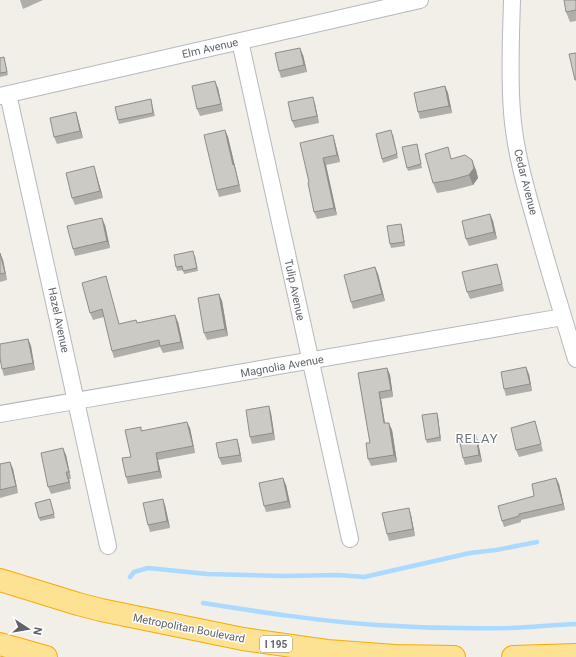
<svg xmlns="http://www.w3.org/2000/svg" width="576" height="657" font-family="Roboto,sans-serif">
	<rect width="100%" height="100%" fill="#f1efe8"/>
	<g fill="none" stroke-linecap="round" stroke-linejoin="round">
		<!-- stream -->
		<path stroke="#aadaff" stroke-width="4.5" d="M130 577 134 572 148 568 207 574 283 576 338 575 364 577 470 553 496 550 537 542
			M203 603C260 612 318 621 377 625 421 628 465 629 510 628 532 627 554 625 576 624"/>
		<!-- minor casing -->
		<g stroke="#b5b8bc" stroke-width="18">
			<path id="minor" d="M512 0C511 37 509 75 512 112 515 153 527 192 538 231 550 274 563 316 576 359
				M240 41 350 539
				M8 94 108 546
				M0 96 420 0
				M0 414 563 317"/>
		</g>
		<!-- highway casing -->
		<g stroke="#f9ab00" stroke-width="24">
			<path id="highway" d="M0 580 78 604 101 610 243 639 327 651 395 656 454 657
				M0 644 46 657
				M513 657 576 655"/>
		</g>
		<!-- minor -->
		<use href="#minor" stroke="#fff" stroke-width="16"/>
		<!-- highway -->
		<use href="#highway" stroke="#fde293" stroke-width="22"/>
	</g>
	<!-- wall -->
	<path fill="#afaea9" d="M20 0H43L23 9Z
		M576 0V21L570 22 566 12Z
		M303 55 307 72 281 78 279 71Z
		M4 57 8 75 0 77V58Z
		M445 86 448 93 452 113 420 119 418 112Z
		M218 88 223 111 200 116 197 109Z
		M151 99 155 116 119 124 118 120Z
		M315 104 319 123 295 128 292 121Z
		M76 112 78 119 83 138 57 144 54 137Z
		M225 130 228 137 241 192 219 197 217 190Z
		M393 134 398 158 383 163 382 159Z
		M333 135 335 142 340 162 326 165 337 215 317 219 314 212 309 182Z
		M417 144 422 168 408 171 407 168Z
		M452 159 476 170 478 178 473 185 454 190 437 193 433 183Z
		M96 173 103 198 75 205 72 198Z
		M490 214 493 221 497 239 469 246 466 239Z
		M105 225 110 248 75 256 73 249Z
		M402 227 405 246 391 248 390 244Z
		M0 253 3 260 7 280 0 282Z
		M195 255 198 271 184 274 183 270 177 271 176 267Z
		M375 267 378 274 385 301 353 309 351 302Z
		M499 271 504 291 470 299 467 292Z
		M106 276 119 324 136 320 137 323 178 322 184 349 163 353 160 347 114 358 112 351 104 317 93 320 90 313Z
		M219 294 222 301 228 336 207 340 204 333Z
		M28 339 31 346 35 370 4 376 2 369Z
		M387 368 390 375 393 397 381 399 385 423 392 430 397 462 371 466 368 459 370 443 358 373Z
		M529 374 532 391 506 396 504 389Z
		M271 413 275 440 252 444 250 437Z
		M437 413 438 417 441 441 427 443 426 440Z
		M535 421 537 428 543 451 519 457 516 450Z
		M190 428 195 453 158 460 162 478 128 484 126 477 131 457 142 431Z
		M476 435 478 442 482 462 465 465 463 458Z
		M237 439 239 446 242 462 222 465 219 458Z
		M66 455 71 479H69L71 489 51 494 48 487Z
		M10 462 13 469 18 493 0 498V464Z
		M556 478 559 484 565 510 521 520V522L504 527 502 521 534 496Z
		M286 485 291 508 266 512 264 506Z
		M50 499 55 518 40 521 39 518Z
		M165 505 170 528 150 532 148 525Z
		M411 515 415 536 389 541 387 534Z"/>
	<!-- shaded-wall -->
	<path fill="#8f8d8a" d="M300 48 303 55 307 72 304 65Z
		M215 81 218 88 223 111 221 104Z
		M445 86 448 93 452 113 449 106Z
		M313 97 315 104 319 123 317 116Z
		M76 112 78 119 83 138 80 131Z
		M225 130 228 137 241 192 233 165Z
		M333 135 335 142 340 162 337 155Z
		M323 158 326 165 337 215 334 208Z
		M472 160 476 170 478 178 473 185 469 175Z
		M94 166 96 173 103 198 100 191Z
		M490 214 493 221 497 239 494 232Z
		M102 218 105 225 110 248 107 241Z
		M401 224 402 227 405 246 404 242Z
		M0 253 3 260 7 280 5 273Z
		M375 267 378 274 385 301 382 294Z
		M219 294 222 301 228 336 225 329Z
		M175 315 178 322 184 349 181 342Z
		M28 339 31 346 35 370 33 363Z
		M526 367 529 374 532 391 530 384Z
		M387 368 390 375 393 397 391 390Z
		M379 392 381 399 386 430 384 423Z
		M269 406 271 413 275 440 273 433Z
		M437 413 438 417 441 441 440 437Z
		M187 422 190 428 195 453 193 446Z
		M389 423 392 430 397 462 394 455Z
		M476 435 478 442 482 462 479 455Z
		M237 439 239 446 242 462 240 455Z
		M63 448 66 455 71 479 69 472Z
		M156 453 158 460 162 478 159 471Z
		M10 462 13 469 18 493 16 486Z
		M66 472 69 479 71 489 69 482Z
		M283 478 286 485 291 508 288 501Z
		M556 478 559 484 565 510 563 504Z
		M163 499 165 505 170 528 167 521Z
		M409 508 411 515 415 536 413 529Z"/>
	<!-- building -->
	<path fill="#cccac5" stroke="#8f8d8a" d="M564 0H576V10L566 12Z
		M300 48 304 65 279 71 275 53Z
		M576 53V80H575L569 54Z
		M4 57 7 72 0 73V58Z
		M215 81 221 104 197 109 192 86Z
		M445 86 449 106 418 112 414 93Z
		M313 97 317 116 292 121 288 102Z
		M151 99 153 113 118 120 115 107Z
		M76 112 80 131 54 137 50 118Z
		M225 130 233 165 234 164 239 185 217 190 204 135Z
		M391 130 397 154 382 159 376 134Z
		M333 135 337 155 323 158 334 208 314 212 308 183 309 182 300 143Z
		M417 144 421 164 407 168 402 147Z
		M448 147 451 159 465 155 472 160 474 168 469 175 451 180 433 183 425 154Z
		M94 166 100 191 72 198 66 173Z
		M490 214 494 232 466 239 462 221Z
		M102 218 107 241 73 249 67 226Z
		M401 224 404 242 390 244 387 226Z
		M193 251 197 268 183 271 182 266 176 267 174 255Z
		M0 253 5 273 0 274Z
		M497 264 502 284 467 292 462 272Z
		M375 267 382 294 351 302 344 275Z
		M106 276 119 324 136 320 137 323 175 315 181 342 160 346 159 340 112 351 102 309 90 313 82 283Z
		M219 294 225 329 204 333 198 298Z
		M28 339 33 363 2 369 0 358V344Z
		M526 367 530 384 504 389 501 372Z
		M387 368 391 390 379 392 384 423H389L394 455 368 459 366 443H370L358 373Z
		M269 406 273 433 250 437 246 410Z
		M437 413 440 437 426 440 422 415Z
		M535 421 541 444 516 450 511 428Z
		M187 422 193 446 156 453 159 471 126 477 122 458 131 457 125 430 141 427V431Z
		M476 435 479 455 463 458 459 438Z
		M237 439 240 455 219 458 216 443Z
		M63 448 69 472H66L69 482 48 487 41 453Z
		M10 462 16 486 0 490V464Z
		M283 478 288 501 264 506 259 483Z
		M556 478 563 504 519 514V516L502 521 498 506 534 496 532 484Z
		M50 499 54 514 39 518 35 503Z
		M163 499 167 521 148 525 143 503Z
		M409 508 413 529 387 534 382 513Z"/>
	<g text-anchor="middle" stroke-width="3" stroke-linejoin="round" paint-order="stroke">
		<!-- shield labels -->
		<rect fill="#fff" stroke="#8f9295" stroke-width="1" x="260" y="636" width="32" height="16" rx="3"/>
		<g font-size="10" font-weight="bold" fill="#5f6368">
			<text x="276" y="648">I 195</text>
		</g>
		<!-- street labels -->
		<g font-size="11" fill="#5f6368" stroke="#fff">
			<text transform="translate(210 48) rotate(-13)" y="4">Elm Avenue</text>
			<text transform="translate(526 182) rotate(76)" y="4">Cedar Avenue</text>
			<text transform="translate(295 290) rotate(78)" y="4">Tulip Avenue</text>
			<text transform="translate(59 320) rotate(78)" y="4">Hazel Avenue</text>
			<text transform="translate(282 366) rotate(-10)" y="4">Magnolia Avenue</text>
			<text transform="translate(189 628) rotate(11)" y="4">Metropolitan Boulevard</text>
		</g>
		<!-- quarter labels -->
		<g font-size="13" letter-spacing="1" fill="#70757a" stroke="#fff">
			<text x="477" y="443">RELAY</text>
		</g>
	</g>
	<!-- north arrow -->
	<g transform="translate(28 629) rotate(102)" stroke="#ffffff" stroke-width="3" paint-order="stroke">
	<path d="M0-3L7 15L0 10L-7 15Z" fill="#5f6368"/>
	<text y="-6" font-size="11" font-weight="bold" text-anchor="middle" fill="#5f6368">N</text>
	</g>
</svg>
